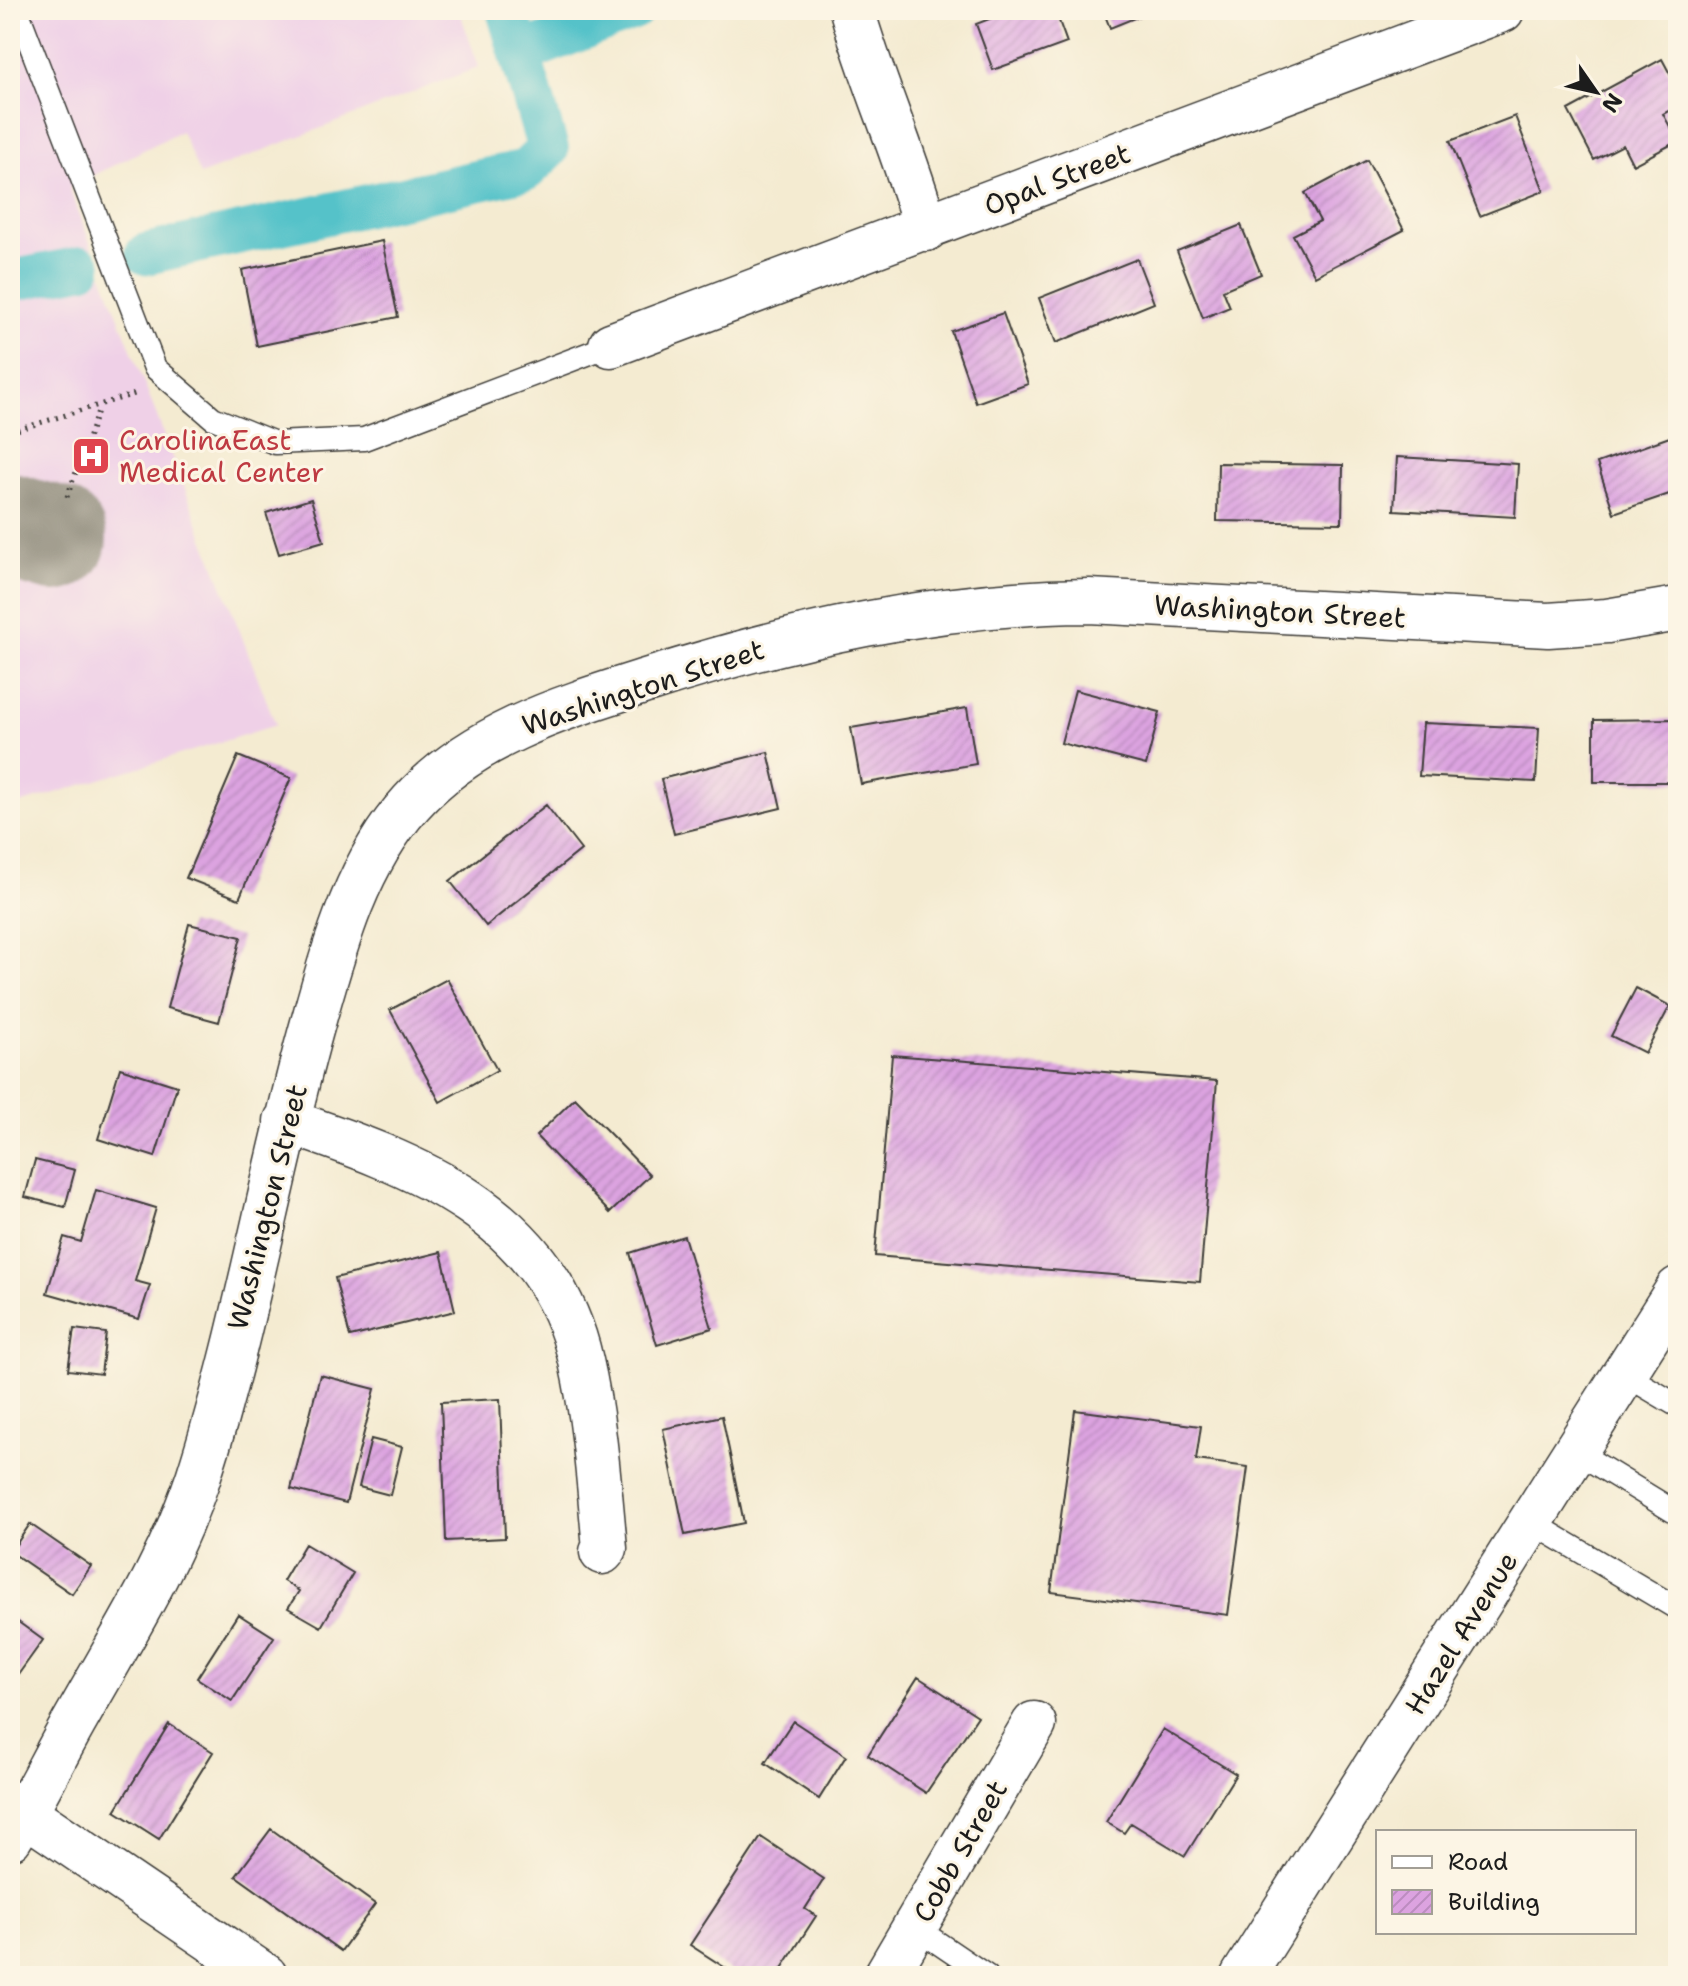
<svg xmlns="http://www.w3.org/2000/svg" width="1688" height="1986" font-family="'Shantell Sans',sans-serif">
	<defs>
		<pattern id="building-hatch" width="6" height="6" patternUnits="userSpaceOnUse" patternTransform="scale(2)"><rect width="6" height="6" fill="#dca3e0"/><path d="M-1 1l2-2M0 6l6-6M5 7l2-2" fill="none" stroke="#bc8cc0"/></pattern>
	</defs>
	<rect width="100%" height="100%" fill="#fcf5e5"/>
	<filter id="ink" filterUnits="userSpaceOnUse"><feTurbulence type="fractalNoise" baseFrequency=".0125" numOctaves="2"/><feDisplacementMap in="SourceGraphic" scale="16" xChannelSelector="R" yChannelSelector="G"/><feConvolveMatrix kernelMatrix="1 2 1 2 8 2 1 2 1" color-interpolation-filters="sRGB"/></filter>
	<filter id="wash" filterUnits="userSpaceOnUse"><feTurbulence type="fractalNoise" baseFrequency=".006" numOctaves="4" result="noise"/><feDisplacementMap in="SourceGraphic" scale="32" xChannelSelector="R" yChannelSelector="G"/><feGaussianBlur stdDeviation="1.8" result="paint"/><feColorMatrix in="noise" values="0 0 0 0 0 0 0 0 0 0 0 0 0 0 0 0 0 1.4 0 .05"/><feComposite in="paint" operator="in"/></filter>
	<g filter="url(#wash)">
		<rect width="100%" height="100%" fill="#f4ebd1"/>
		<!-- built -->
		<path fill="#efd0e7" d="M10 10H459L479 67 200 175 181 131 69 188 276 725 10 807Z"/>
		<g fill="none" stroke-linecap="round" stroke-linejoin="round">
			<!-- canal -->
			<path stroke="#54c2c9" stroke-width="42" d="M522 53 633 10
				M146 254 526 170 548 149 507 10
				M10 281 81 267"/>
			<!-- taxiway -->
			<path stroke="#888476" stroke-width="106" d="M10 526 54 539"/>
		</g>
		<g id="blocks">
			<!-- building -->
			<path fill="url(#building-hatch)" d="M1013 10H1055L1067 43 993 70 976 24Z
				M1103 10H1154L1110 28Z
				M1662 59 1678 89V106L1663 114 1678 141 1633 165 1623 145 1594 160 1568 110Z
				M1515 116 1544 191 1480 216 1450 141Z
				M1367 160 1404 230 1315 276 1293 235 1320 221 1305 193Z
				M1241 225 1261 274 1223 290 1230 307 1203 318 1177 251Z
				M382 241 398 317 257 346 242 270Z
				M1137 259 1154 303 1056 343 1039 298Z
				M1003 313 1028 384 976 403 951 331Z
				M1678 434V491L1614 513 1597 463Z
				M1397 457 1518 464 1515 517 1394 510Z
				M1218 463 1343 465 1342 523 1217 521Z
				M311 499 324 541 279 554 266 513Z
				M1075 690 1160 712 1146 765 1061 743Z
				M967 708 976 764 861 784 851 728Z
				M1678 719V782H1594V720Z
				M1423 723 1539 728 1536 782 1419 776Z
				M768 752 781 808 674 834 661 779Z
				M238 756 291 778 239 899 186 878Z
				M546 805 581 850 486 926 450 881Z
				M189 924 241 937 219 1022 167 1008Z
				M447 979 497 1070 440 1102 390 1010Z
				M1636 988 1670 1006 1645 1053 1611 1036Z
				M892 1055 1217 1081 1200 1282 875 1256Z
				M120 1068 177 1086 155 1157 98 1139Z
				M575 1098 650 1175 610 1213 536 1136Z
				M35 1160 75 1170 65 1207 25 1197Z
				M96 1190 156 1208 135 1281 150 1285 139 1319 47 1293 64 1237 81 1242Z
				M684 1236 712 1328 657 1345 630 1253Z
				M441 1252 455 1311 350 1337 335 1278Z
				M74 1329 106 1333 101 1374 68 1370Z
				M320 1375 375 1389 346 1503 291 1489Z
				M500 1399 505 1538 446 1541 441 1402Z
				M1075 1410 1201 1426 1196 1460 1248 1467 1228 1615 1051 1592Z
				M722 1416 744 1523 685 1535 663 1429Z
				M371 1439 402 1447 390 1495 359 1487Z
				M30 1524 91 1566 72 1594 11 1552Z
				M305 1544 353 1573 321 1627 288 1608 299 1591 283 1581Z
				M238 1614 274 1637 232 1701 197 1678Z
				M10 1616 43 1640 10 1686Z
				M918 1677 978 1716 926 1793 868 1755Z
				M793 1721 846 1756 819 1799 765 1763Z
				M169 1724 213 1752 159 1839 115 1811Z
				M1163 1729 1236 1774 1185 1856 1131 1823 1124 1833 1106 1822Z
				M271 1829 375 1904 341 1951 236 1876Z
				M761 1837 824 1879 805 1909 816 1916 777 1976H738L690 1945Z
				M10 1964 30 1976H10Z"/>
		</g>
	</g>
	<g filter="url(#ink)">
		<use href="#blocks" fill-opacity="0" stroke="#3c3b37" stroke-width="2"/>
		<g fill="none" stroke-linecap="round" stroke-linejoin="round">
			<!-- lane casing -->
			<g stroke="#3c3b37" stroke-width="25">
				<path id="lane" d="M17 10 155 368 213 418 275 443 364 439 611 345
					M1624 1374 1678 1406
					M1575 1451 1678 1514
					M1531 1522 1678 1609
					M916 1928 987 1976"/>
			</g>
			<!-- street casing -->
			<g stroke="#3c3b37" stroke-width="47">
				<path id="street" d="M852 10C873 84 906 155 926 229
					M611 345 1502 10
					M286 1121C414 1164 548 1213 581 1361 595 1422 599 1485 605 1548L602 1552
					M10 1803 265 1976
					M10 1838C34 1799 54 1757 77 1717 121 1638 169 1565 198 1478 245 1332 270 1178 311 1030 333 952 355 865 411 803 472 735 561 708 646 681 791 635 936 602 1089 601L1548 625 1607 621 1678 609
					M886 1976 1034 1724
					M1243 1976 1678 1289"/>
			</g>
			<!-- path -->
			<path stroke="#3c3b37" stroke-width="5" stroke-dasharray="2 6" stroke-linecap="butt" d="M10 432 138 393
				M67 497 99 408"/>
			<!-- lane -->
			<use href="#lane" stroke="#fff" stroke-width="22"/>
			<!-- street -->
			<use href="#street" stroke="#fff" stroke-width="44"/>
		</g>
	</g>
	<!-- icons -->
	<defs>
		<g id="hospital-square" transform="scale(2)"><rect x="-9" y="-9" width="18" height="18" rx="4" fill="#e0444e" stroke="#fcf5e5"/><path d="M-5-5h3v3.5h4V-5h3V5h-3V1.5h-4V5h-3Z" fill="#fff"/></g>
	</defs>
	<g fill-rule="evenodd">
		<use href="#hospital-square" x="91" y="456"/>
	</g>
	<g text-anchor="middle" stroke-width="6" stroke-linejoin="round" paint-order="stroke">
		<!-- street labels -->
		<g font-size="28" fill="#1c1c1c" stroke="#fcf5e5">
			<text transform="translate(1057 179) rotate(-21)" y="10">Opal Street</text>
			<text transform="translate(1280 611) rotate(3)" y="10">Washington Street</text>
			<text transform="translate(643 687) rotate(-18)" y="10">Washington Street</text>
			<text transform="translate(267 1207) rotate(-76)" y="10">Washington Street</text>
			<text transform="translate(1461 1633) rotate(-58)" y="10">Hazel Avenue</text>
			<text transform="translate(960 1851) rotate(-60)" y="10">Cobb Street</text>
		</g>
		<!-- health labels -->
		<g font-size="28" fill="#be3a42" stroke="#fcf5e5" text-anchor="start">
			<text x="119" y="450">CarolinaEast<tspan x="119" dy="32">Medical Center</tspan></text>
		</g>
	</g>
	<!-- margin -->
	<rect width="1688" height="1986" fill="none" stroke="#fcf5e5" stroke-width="40"/>
	<!-- legend -->
	<rect x="1376" y="1830" width="260" height="104" fill="#fcf5e5" stroke="#a29e95" stroke-width="2"/>
	<rect x="1392" y="1856" width="40" height="12" fill="#ffffff" stroke="#a29e95" stroke-width="2"/>
	<text x="1448" y="1870" font-size="24" fill="#1c1c1c">Road</text>
	<rect x="1392" y="1890" width="40" height="24" fill="url(#building-hatch)" stroke="#a29e95" stroke-width="2"/>
	<text x="1448" y="1910" font-size="24" fill="#1c1c1c">Building</text>
	<!-- north arrow -->
	<g transform="translate(1596 92) rotate(124)" stroke="#fcf5e5" stroke-width="6" paint-order="stroke">
	<path d="M0-6L14 30L0 20L-14 30Z" fill="#1c1c1c"/>
	<text y="-12" font-size="22" font-weight="bold" text-anchor="middle" fill="#1c1c1c">N</text>
	</g>
</svg>
